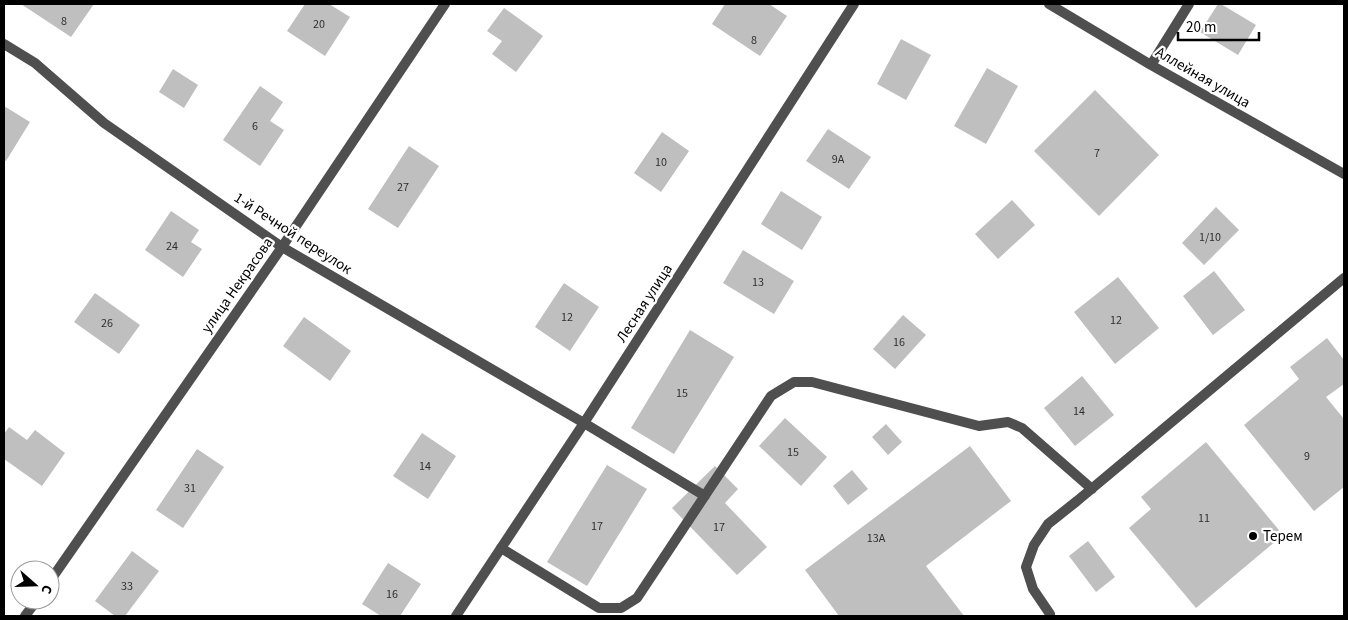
<svg xmlns="http://www.w3.org/2000/svg" width="1348" height="620" font-family="'Source Sans 3',sans-serif">
	<rect width="100%" height="100%" fill="#fff"/>
	<!-- building -->
	<path fill="#bfbfbf" d="M21 4H94L71 37Z
		M305 4H329L350 17 325 56 287 31Z
		M725 4H769L787 16 760 56 712 24Z
		M1218 4H1221L1256 25 1238 55 1200 32Z
		M504 8 543 36 516 72 492 54 502 41 487 31Z
		M901 39 931 55 906 100 877 84Z
		M987 68 1018 86 986 144 954 126Z
		M173 69 198 85 184 108 159 92Z
		M260 86 283 102 270 121 284 130 260 166 223 140Z
		M1095 90 1159 155 1099 216 1034 151Z
		M4 106 30 122 6 161 4 160Z
		M828 129 871 157 849 189 806 161Z
		M662 132 689 151 661 192 634 173Z
		M409 146 439 166 398 228 368 209Z
		M781 191 822 217 802 250 761 224Z
		M1012 200 1035 225 998 259 975 234Z
		M1216 207 1239 230 1204 265 1182 243Z
		M171 211 199 230 191 242 202 249 183 277 145 250Z
		M743 250 794 281 774 314 723 283Z
		M1214 271 1245 310 1213 335 1183 296Z
		M1118 277 1159 328 1115 364 1074 312Z
		M564 283 599 307 570 351 535 327Z
		M95 293 140 325 119 354 74 322Z
		M903 315 926 335 895 369 873 349Z
		M304 317 351 351 330 381 283 346Z
		M690 330 734 357 674 454 631 428Z
		M1327 338 1344 360V384L1326 397 1344 419V487L1314 511 1244 425 1299 379 1290 367Z
		M1082 376 1114 415 1075 446 1044 408Z
		M785 418 827 457 801 486 759 446Z
		M886 424 902 442 888 455 872 437Z
		M9 427 27 440 35 430 65 453 42 486 4 459V434Z
		M422 433 456 456 428 499 393 476Z
		M1206 442 1283 535 1196 608 1129 528 1151 509 1141 497Z
		M970 446 1011 501 926 566 964 616H839L805 570Z
		M197 449 224 467 183 528 156 510Z
		M607 465 647 489 587 586 547 562Z
		M715 466 738 489 725 503 767 547 737 575 672 508Z
		M852 470 868 489 848 505 833 486Z
		M1088 541 1115 577 1096 592 1069 556Z
		M132 551 159 571 125 616H115L95 601Z
		M388 563 421 584 400 616H381L362 604Z"/>
	<g fill="none" stroke-linecap="round" stroke-linejoin="round">
		<!-- lane -->
		<path stroke="#4f4f4f" stroke-width="10" d="M584 423 705 496
			M501 548 599 608H621L637 598 771 396 794 382H812L979 426 1008 422 1022 428 1092 489
			M1050 614 1033 589 1026 567 1034 545 1048 524 1077 501 1344 278"/>
		<!-- street -->
		<path stroke="#4f4f4f" stroke-width="10" d="M1049 4 1151 65 1344 174
			M4 44 35 63 104 123 282 247 584 423
			M1151 65 1189 4
			M50 581 282 247 445 4
			M25 616 37 600
			M456 616 584 423 854 4"/>
	</g>
	<!-- markers -->
	<circle fill="#000" stroke="#fff" stroke-width="2" cx="1253" cy="536" r="5"/>
	<g text-anchor="middle" stroke-width="4.5" stroke-linejoin="round" paint-order="stroke">
		<!-- number labels -->
		<g font-size="12" fill="#303030">
			<text x="64" y="25">8</text>
			<text x="319" y="28">20</text>
			<text x="754" y="44">8</text>
			<text x="255" y="130">6</text>
			<text x="1097" y="157">7</text>
			<text x="838" y="163">9А</text>
			<text x="661" y="166">10</text>
			<text x="403" y="191">27</text>
			<text x="1210" y="241">1/10</text>
			<text x="172" y="250">24</text>
			<text x="758" y="286">13</text>
			<text x="567" y="321">12</text>
			<text x="1116" y="324">12</text>
			<text x="107" y="327">26</text>
			<text x="899" y="346">16</text>
			<text x="682" y="397">15</text>
			<text x="1079" y="415">14</text>
			<text x="793" y="456">15</text>
			<text x="1307" y="460">9</text>
			<text x="425" y="470">14</text>
			<text x="190" y="492">31</text>
			<text x="1204" y="522">11</text>
			<text x="597" y="530">17</text>
			<text x="719" y="531">17</text>
			<text x="876" y="542">13А</text>
			<text x="127" y="590">33</text>
			<text x="392" y="598">16</text>
		</g>
		<!-- street labels -->
		<g font-size="15" fill="#000" stroke="#fff">
			<text transform="translate(1203 77) rotate(30)" y="5">Аллейная улица</text>
			<text transform="translate(293 233) rotate(33)" y="5">1-й Речной переулок</text>
			<text transform="translate(237 285) rotate(-55)" y="5">улица Некрасова</text>
			<text transform="translate(644 303) rotate(-57)" y="5">Лесная улица</text>
		</g>
		<!-- poi labels -->
		<g font-size="15" fill="#000" stroke="#fff" text-anchor="start">
			<text x="1263" y="541">Терем</text>
		</g>
	</g>
	<!-- border -->
	<rect width="1348" height="620" fill="none" stroke="#000000" stroke-width="10"/>
	<!-- north arrow -->
	<g transform="translate(35 585) rotate(110)"><circle r="24" fill="#ffffff" stroke="#999999"/>
	<path d="M0-4L9 19L0 12L-9 19Z" fill="#000000"/>
	<text y="-8" font-size="14" font-weight="bold" text-anchor="middle" fill="#000000">С</text>
	</g>
	<!-- scale -->
	<path d="M1178 32v8h81v-8" fill="none" stroke="#000000" stroke-width="2.5"/>
	<text x="1186" y="32" font-size="15" fill="#000000" stroke="#ffffff" stroke-width="4" paint-order="stroke">20 m</text>
</svg>
